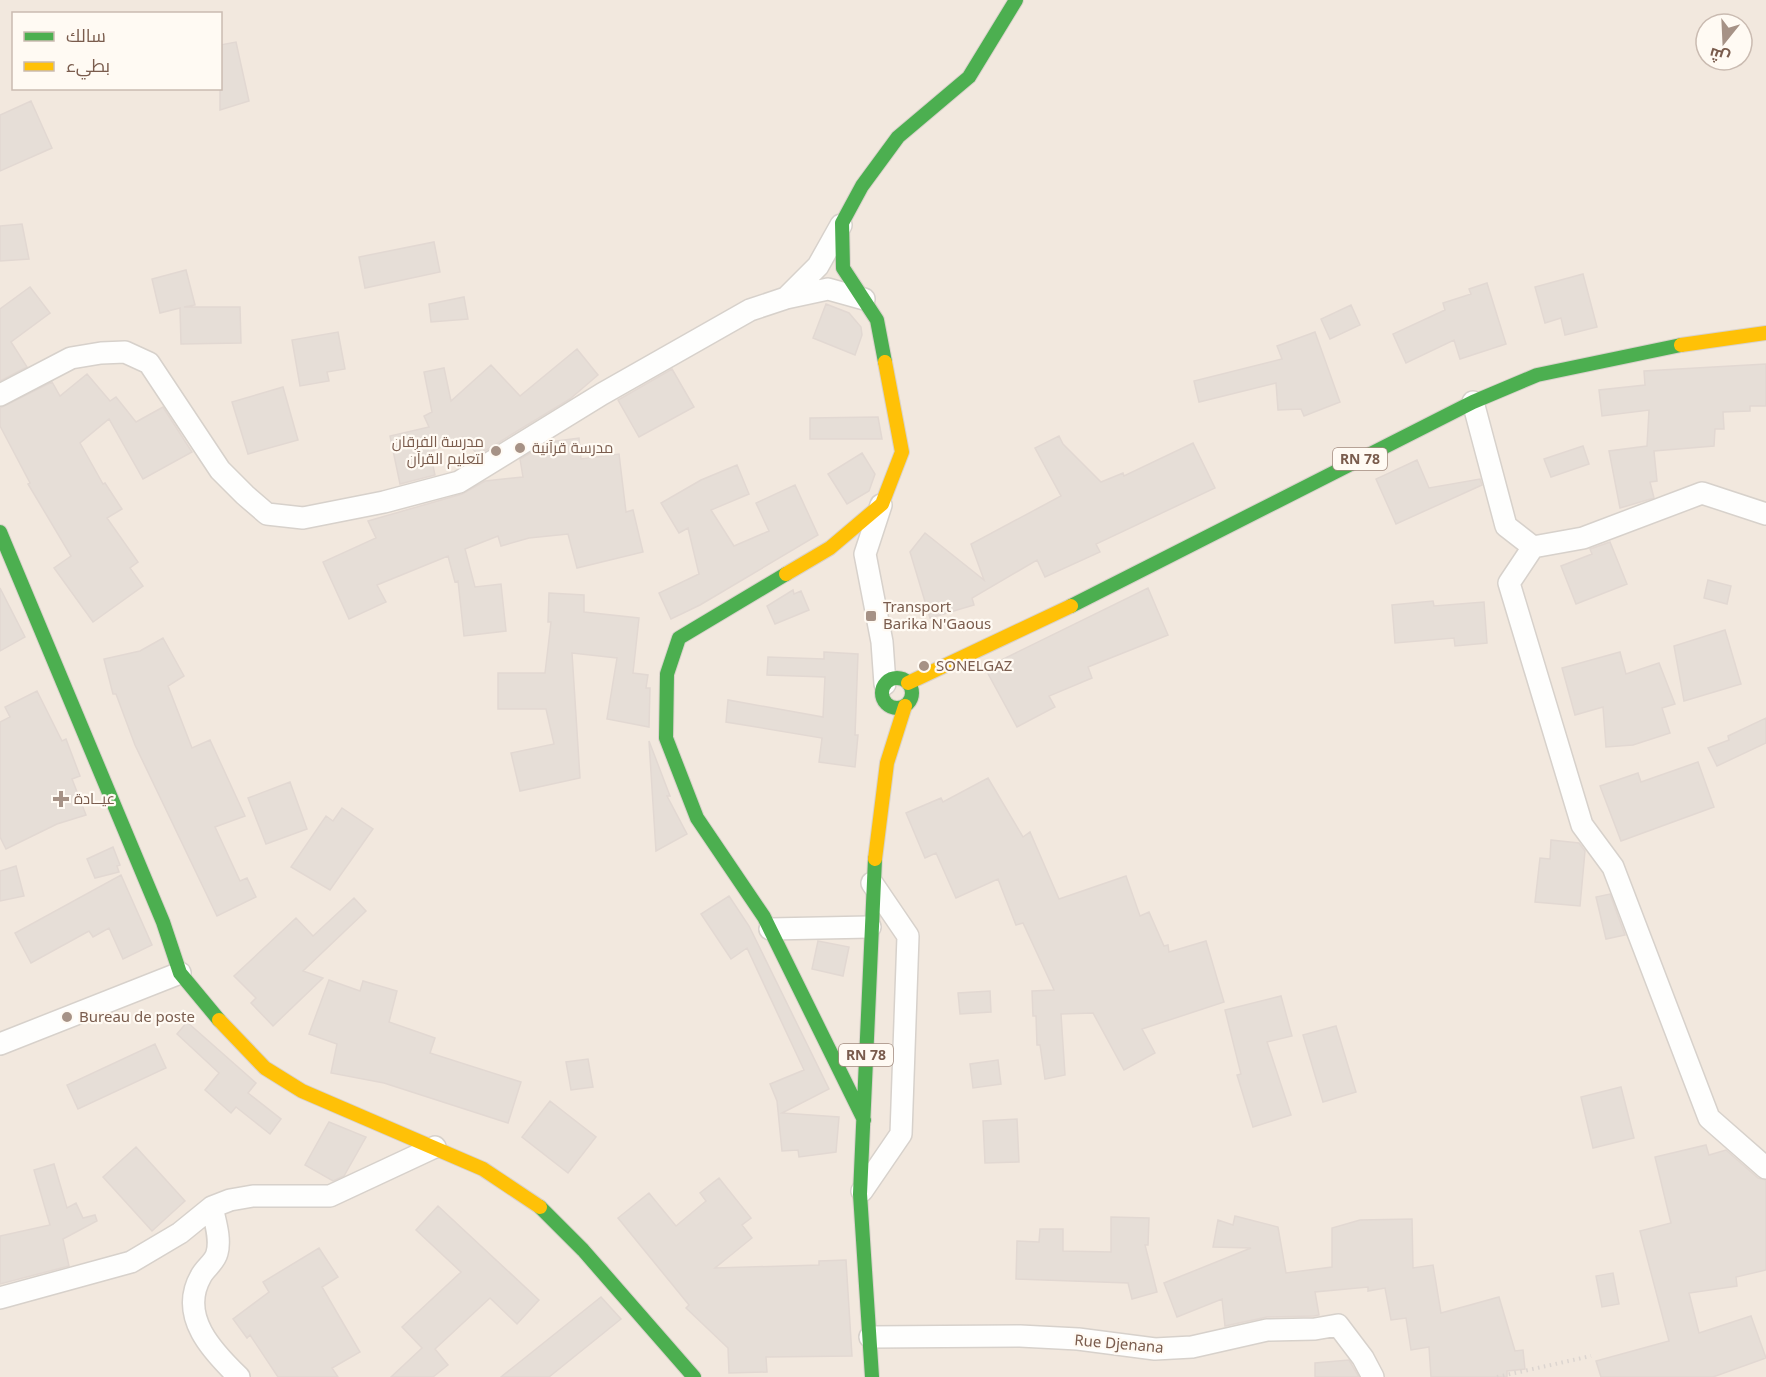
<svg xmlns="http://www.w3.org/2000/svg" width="1766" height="1377" font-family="'Noto Sans',Cairo,sans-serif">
	<rect width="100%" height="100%" fill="#f9f5f0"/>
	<!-- residential -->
	<path fill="#f2e8de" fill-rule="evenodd" d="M0 0H1766V1377H0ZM14 14H220V88H14ZM1706 24H1742V60H1706Z"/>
	<!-- building -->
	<path fill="#e6ded7" stroke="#e2d8d2" stroke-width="1.5" d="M236 42 249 101 220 110V45Z
		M31 101 52 148 0 171V115Z
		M22 224 29 259 0 261V226Z
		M434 242 440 272 365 288 359 257Z
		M186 270 195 305 184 307H240L241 343 181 344 180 308 160 313 152 279Z
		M1583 274 1597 327 1565 335 1561 318 1545 323 1535 287Z
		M1487 283 1506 344 1460 359 1454 340 1406 363 1393 334 1445 310 1443 303 1471 294 1469 289Z
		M30 287 50 313 11 342 27 367 0 381V309Z
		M464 297 468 319 431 322 429 304Z
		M826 304 849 313 861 327 862 335 855 355 813 338Z
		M1351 305 1360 325 1330 339 1321 319Z
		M338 332 345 369 327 372 329 381 300 386 292 340Z
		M1315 332 1340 402 1304 416 1301 409 1278 410 1276 383 1199 402 1194 381 1282 359 1277 346Z
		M577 349 598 375 570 399 478 455 463 437 430 452 435 475 400 484 390 436 429 427 424 416 432 412 424 372 444 368 451 401 491 365 520 396Z
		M1766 364V406H1750V411L1723 412 1724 429H1715L1714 446 1654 451 1657 481 1650 482 1654 498 1620 508 1609 451 1647 446 1649 410 1602 416 1599 390 1645 385 1644 371Z
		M672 369 694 407 639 437 618 400Z
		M87 374 110 401 116 397 136 422 163 407 192 452 143 479 109 419 80 443 103 484 105 483 122 509 107 518 138 562 130 568 143 586 93 622 54 568 71 556 28 484 30 483 0 426V408L52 382 60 396Z
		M283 387 298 440 248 454 232 402Z
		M878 417 882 439H810V418Z
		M1059 436 1063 444 1101 482 1123 473 1124 476 1193 443 1215 488 1096 544 1100 552 1045 577 1037 560 972 598 974 605 930 618 910 552 925 533 984 580 971 544 1061 496 1035 448Z
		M579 438 581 459 619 454 626 512 633 510 643 552 577 568 568 534 529 538 501 546 498 536 465 549 475 587 501 584 506 631 464 636 458 581 455 582 448 556 377 585 386 602 349 619 323 562 376 538 368 521 462 494 485 481 523 477 520 459 549 442Z
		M1583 446 1589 464 1551 477 1544 459Z
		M862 453 875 474 869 491 847 504 828 474Z
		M1417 460 1429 488 1480 479 1482 485 1396 524 1376 479Z
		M737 465 749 494 711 510 734 546 769 531 756 503 795 485 818 535 700 605 671 619 659 593 699 574 688 528 679 533 661 503 701 480Z
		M1610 542 1627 584 1576 604 1561 566 1592 554 1590 549Z
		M1708 580 1731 586 1727 604 1704 598Z
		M0 588 25 637 0 651Z
		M1148 588 1168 635 1088 667 1092 678 1049 696 1055 707 1017 727 985 668Z
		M793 590 794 594 801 591 809 610 775 624 767 606Z
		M549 593 584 595V612L639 618 633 673 648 675 646 688H650L649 727 607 719 617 658 572 653 580 778 520 791 511 753 554 744 546 709H498V673H545L551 622H548Z
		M1433 601 1434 606 1484 602 1487 643 1455 646 1454 638 1395 643 1392 605Z
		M1725 630 1741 684 1684 701 1674 646Z
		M163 638 184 676 168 686 192 748 210 740 245 816 215 827 240 881 247 878 256 897 217 916 135 745 116 694H113L104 659 140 651Z
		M824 652 858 654 855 735H858L855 767 819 762 822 738 726 722 728 700 823 717 825 677 767 675 768 657 824 659Z
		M1620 652 1626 674 1659 663 1675 704 1662 708 1670 733 1633 745 1606 747 1603 707 1575 715 1562 668Z
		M37 691 62 741 66 739 80 776 72 779 86 815 57 824 6 849 0 837V722L10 717 5 707Z
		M1766 718V743L1717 766 1708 748 1729 740 1728 736Z
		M649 741 670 796H667L687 834 656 851Z
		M1698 762 1714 807 1621 841 1600 786 1638 773 1641 782Z
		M988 778 1023 837 1030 832 1059 899 1126 876 1140 916 1149 912 1164 946 1168 945 1169 952 1206 941 1224 1002 1142 1029 1155 1053 1124 1070 1093 1013 1061 1014 1065 1075 1045 1079 1040 1045H1037L1036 1016H1033L1032 991 1054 990 1023 923 1016 925 998 879 956 898 936 853 925 858 906 813 941 798 943 802Z
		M290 782 307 829 266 844 248 798Z
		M342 808 373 829 330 890 291 867 326 816 333 821Z
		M1551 840 1579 843 1585 851 1580 906 1535 902 1540 858 1550 859Z
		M113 847 120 865 117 866 119 872 95 878 87 859Z
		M16 866 24 896 0 901V871Z
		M121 875 152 945 123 959 109 928 93 937 89 931 31 963 15 933Z
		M1610 894 1625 935 1606 939 1596 897Z
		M729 896 749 926 829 1089 782 1113 839 1117 836 1152 799 1157 798 1150 782 1151 777 1101 770 1084 804 1070 747 948 731 959 701 914Z
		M354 898 366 911 303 971 323 978 273 1026 251 1003 256 998 234 976 296 918 313 936Z
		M818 941 849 947 843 976 812 969Z
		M329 980 360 991 363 981 397 991 389 1022 435 1038 430 1053 521 1082 508 1123 384 1083 331 1073 337 1044 309 1034Z
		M990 991 991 1012 960 1014 958 993Z
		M1281 996 1292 1036 1267 1042 1291 1115 1253 1127 1237 1075 1241 1074 1225 1010Z
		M187 1022 256 1083 248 1093 281 1119 270 1134 236 1107 231 1113 205 1090 219 1073 177 1034Z
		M1336 1026 1356 1092 1323 1102 1303 1035Z
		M155 1044 166 1068 78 1109 67 1085Z
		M588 1059 593 1087 571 1090 566 1062Z
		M998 1060 1001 1084 973 1088 970 1064Z
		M1621 1087 1634 1138 1593 1148 1581 1097Z
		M550 1101 596 1137 568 1173 522 1137Z
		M1017 1119 1019 1162 985 1163 983 1121Z
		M329 1122 366 1137 344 1176 333 1181 305 1165Z
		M1706 1145 1709 1155 1726 1150 1758 1178 1766 1180V1270L1736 1277 1737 1286 1689 1293 1699 1333 1751 1316 1766 1358 1713 1377H1601L1596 1361 1669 1341 1640 1231 1671 1223 1655 1157Z
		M136 1147 185 1201 152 1231 103 1177Z
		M54 1164 67 1208 76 1203 83 1218 95 1215 97 1221 63 1239 69 1266 0 1284V1236L50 1225 34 1170Z
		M719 1178 751 1218 742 1225 752 1238 715 1268 819 1265V1261L846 1260 852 1356 766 1357 767 1372 729 1373 728 1348 686 1308 689 1305 618 1218 649 1193 676 1226 706 1201 700 1193Z
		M438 1206 539 1300 517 1324 490 1298 435 1349 448 1365 433 1377H391L422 1348 402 1327 461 1272 416 1230Z
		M1235 1216 1278 1227 1286 1273 1332 1267V1228L1360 1220 1412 1219 1413 1268 1433 1265 1441 1313 1499 1297 1515 1351 1523 1350 1525 1369 1507 1371V1377H1431L1429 1347 1411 1350 1406 1318 1391 1320 1385 1288 1368 1291V1287L1315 1292 1319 1315 1314 1316 1267 1317 1225 1326 1222 1299 1177 1317 1164 1283 1251 1248 1213 1247 1218 1220 1233 1225Z
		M1111 1217 1149 1218 1148 1245H1145L1157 1292 1132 1299 1128 1283 1016 1279 1017 1241 1039 1242 1040 1229H1063V1251L1111 1252Z
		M319 1248 338 1277 322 1287 360 1352 332 1368 338 1377H278L250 1335 247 1338 233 1319 269 1292 263 1282Z
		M1613 1273 1619 1304 1602 1307 1596 1276Z
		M601 1297 621 1319 549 1377H501Z
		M1349 1360 1359 1377H1315V1363Z"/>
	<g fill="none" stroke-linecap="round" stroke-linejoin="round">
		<!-- street casing -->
		<g stroke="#d7d1cb" stroke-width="24">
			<path id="street" d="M786 298 818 266 841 225
				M0 395 71 358 101 353 125 352 149 363 220 470 245 495 267 514 303 518 384 502 459 482 602 394 750 310 786 298 828 289 864 299
				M1473 402 1506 526 1533 547 1583 538 1702 493 1766 514
				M881 505 865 554 882 642 885 684
				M1533 547 1509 583 1582 825 1613 867 1709 1118 1766 1168
				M770 929 870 927
				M0 1044 180 973
				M862 1191 901 1134 908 936 872 883
				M212 1207C215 1221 221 1239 217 1253 215 1262 205 1268 201 1276 178 1316 213 1352 239 1377
				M0 1298 131 1262 180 1233 212 1207 230 1200 253 1196H330L435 1147
				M870 1337 1020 1336 1078 1339 1155 1349 1192 1347 1267 1330 1315 1329 1338 1325 1363 1358 1373 1377"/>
		</g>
		<!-- fast casing -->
		<g stroke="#d9d2cb" stroke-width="16">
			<path id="fast" d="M885 362 877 320 843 268 842 223 862 186 898 137 969 77 1016 0
				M0 532 163 922 180 973 219 1020
				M786 574 679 638 667 674 666 738 697 818 764 917 864 1120
				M1071 606 1473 402 1537 375 1681 345
				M882 693a15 15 0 1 1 30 0a15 15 0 1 1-30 0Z
				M540 1207 583 1250 694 1377
				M872 1377 860 1194 875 859"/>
		</g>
		<!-- slow casing -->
		<g stroke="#d9d2cb" stroke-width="16">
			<path id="slow" d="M1681 345 1766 333
				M786 574 830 548 882 504 902 452 885 362
				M908 683 1071 606
				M875 859 887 763 905 706
				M219 1020 265 1068 302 1091 483 1169 540 1207"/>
		</g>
		<!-- path -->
		<path stroke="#dcd5d0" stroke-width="4" stroke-dasharray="1.5 4.5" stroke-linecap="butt" d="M1497 1377 1591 1356"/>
		<!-- street -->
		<use href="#street" stroke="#fefefd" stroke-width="21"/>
		<!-- fast -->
		<use href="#fast" stroke="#4caf50" stroke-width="14"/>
		<!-- slow -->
		<use href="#slow" stroke="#ffc107" stroke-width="14"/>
	</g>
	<!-- markers -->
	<g fill="#a69286" stroke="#fffaf3" stroke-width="2">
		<circle cx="520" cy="448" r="6"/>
		<circle cx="496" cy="451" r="6"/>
		<rect x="865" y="610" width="12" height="12" rx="3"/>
		<circle cx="924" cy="666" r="6"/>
		<path d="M58 790h6v6h6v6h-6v6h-6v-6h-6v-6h6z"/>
		<circle cx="67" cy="1017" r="6"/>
	</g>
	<g text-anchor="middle" stroke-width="4.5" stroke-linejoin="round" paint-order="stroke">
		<!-- shield labels -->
		<g fill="#fffaf3" stroke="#a28b7f" stroke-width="1.5">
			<rect x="1333" y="448" width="54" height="22" rx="4.5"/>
			<rect x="839" y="1044" width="54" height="22" rx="4.5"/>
		</g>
		<g font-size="14" font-weight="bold" fill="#7a5c4d">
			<text x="1360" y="464">RN 78</text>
			<text x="866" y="1060">RN 78</text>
		</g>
		<!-- poi labels -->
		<g font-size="15" fill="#7a5c4d" stroke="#fffaf3" text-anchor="start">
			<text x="484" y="447" text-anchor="end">مدرسة الفرقان<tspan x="484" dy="17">لتعليم القرآن</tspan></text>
			<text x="532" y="453">مدرسة قرآنية</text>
			<text x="883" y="612">Transport<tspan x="883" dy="17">Barika N'Gaous</tspan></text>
			<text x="936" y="671">SONELGAZ</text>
			<text x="74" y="804">عيــادة</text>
			<text x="79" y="1022">Bureau de poste</text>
		</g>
		<!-- street labels -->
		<g font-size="15" fill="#7a5c4d" stroke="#fffaf3">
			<text transform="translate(1119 1344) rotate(5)" y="5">Rue Djenana</text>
		</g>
	</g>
	<!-- legend -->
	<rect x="12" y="12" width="210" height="78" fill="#fffaf3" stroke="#cabbb1" stroke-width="1.5"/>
	<rect x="24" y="32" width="30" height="9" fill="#4caf50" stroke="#cabbb1" stroke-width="1.5"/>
	<text x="66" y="42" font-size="18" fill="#7a5c4d">سالك</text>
	<rect x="24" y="62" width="30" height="9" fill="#ffc107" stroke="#cabbb1" stroke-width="1.5"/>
	<text x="66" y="72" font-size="18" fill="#7a5c4d">بطيء</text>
	<!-- north arrow -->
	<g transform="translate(1724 42) rotate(198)"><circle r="28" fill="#fffaf3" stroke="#cabbb1" stroke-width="1.5"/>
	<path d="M0-4.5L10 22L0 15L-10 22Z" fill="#a69286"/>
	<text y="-9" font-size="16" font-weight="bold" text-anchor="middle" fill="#7a5c4d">ش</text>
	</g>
</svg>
